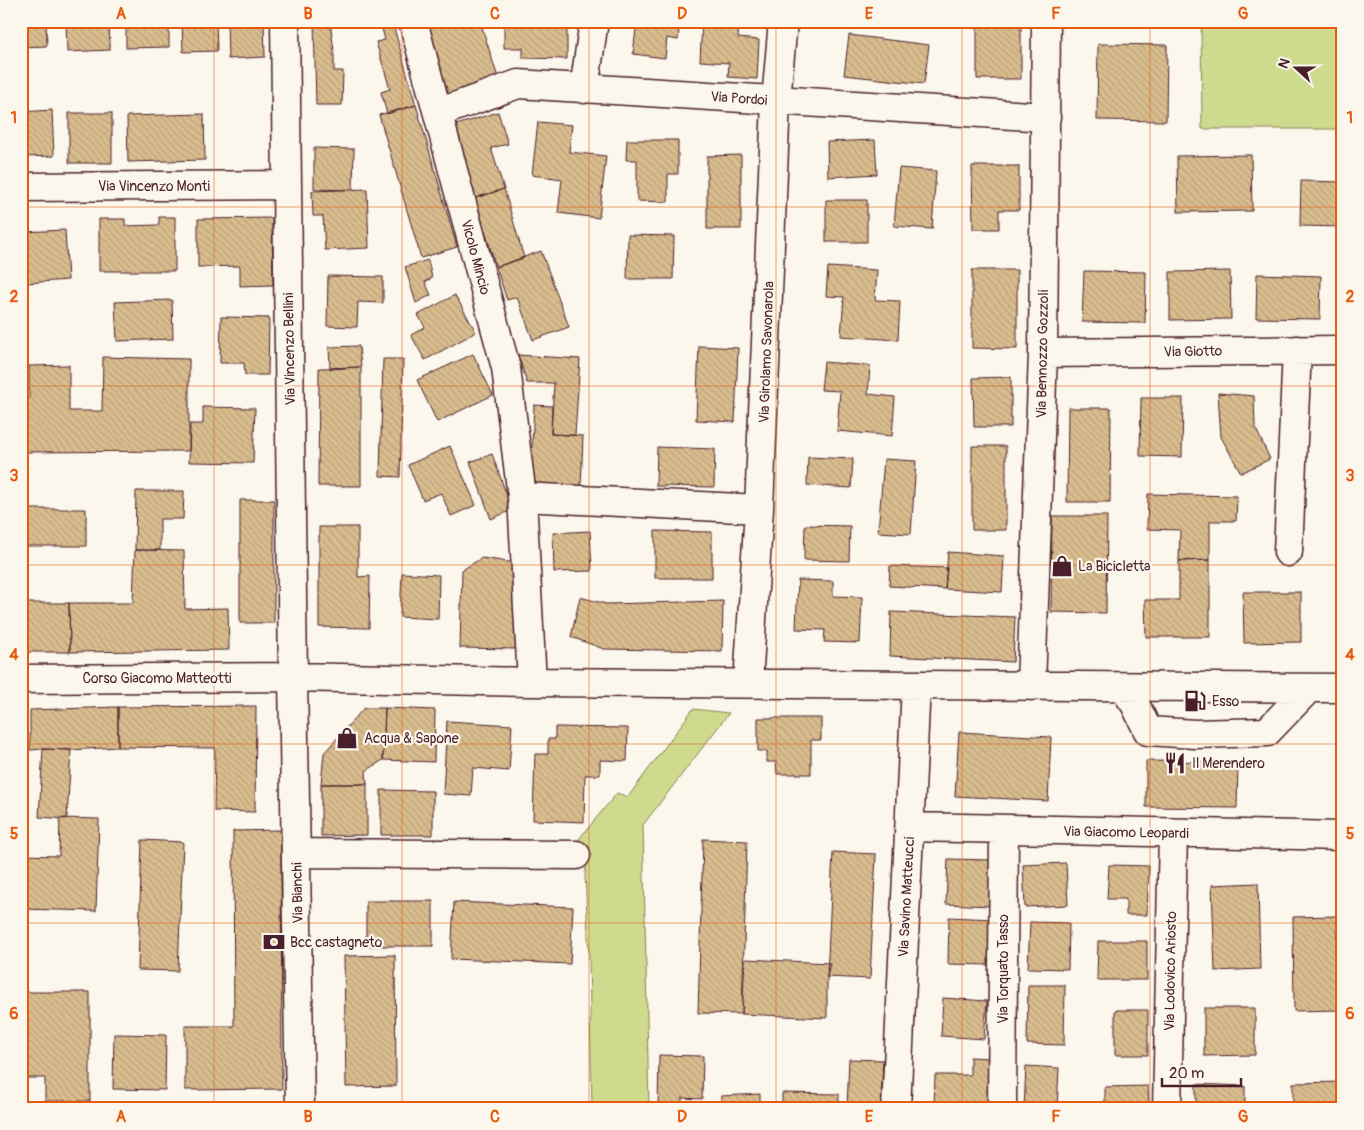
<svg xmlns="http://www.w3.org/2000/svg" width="1364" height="1130" font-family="Pangolin,sans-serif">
	<defs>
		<pattern id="building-back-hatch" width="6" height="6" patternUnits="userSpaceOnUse" patternTransform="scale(1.25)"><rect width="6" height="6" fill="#d9bd8e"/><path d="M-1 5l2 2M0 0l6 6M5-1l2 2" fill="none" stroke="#bca27b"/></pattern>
	</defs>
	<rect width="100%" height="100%" fill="#fbf7ec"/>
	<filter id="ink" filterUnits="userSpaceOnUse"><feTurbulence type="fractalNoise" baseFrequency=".02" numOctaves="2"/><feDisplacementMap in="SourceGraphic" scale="10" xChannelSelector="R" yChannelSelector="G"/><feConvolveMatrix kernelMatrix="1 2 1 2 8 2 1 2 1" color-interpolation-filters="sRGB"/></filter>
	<g filter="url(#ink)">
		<!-- park -->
		<path fill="#cedb8e" stroke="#8c7d5c" d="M1201 21H1343V129H1202Z
			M693 709 729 713 643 825 649 1109H592L589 955 585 874 589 848 574 845 617 793 628 797Z"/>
		<!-- building -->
		<path fill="url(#building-back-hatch)" stroke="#4a1f2b" d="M21 21H46L47 46 21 47Z
			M66 21H109L110 50 67 52Z
			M126 21H169V47L126 48Z
			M182 21H216L217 51 183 52Z
			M227 21H264L265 57 228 59Z
			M314 21H330L334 51V71H343L342 105H316Z
			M380 21H392L416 105 387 114 381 92 390 89 376 42 385 40Z
			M424 21H470L471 24 480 21 500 84 447 100Z
			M504 21H567V59L523 58V48H504Z
			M637 21H680L678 40 667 38 665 58 633 54Z
			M702 21 739 23 738 38 759 40 757 79 728 77 729 63 700 61Z
			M977 21H1021V79H977Z
			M849 35 929 45 924 84 844 75Z
			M1098 44 1167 45 1166 121 1097 120Z
			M416 105 457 247 421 258 379 115Z
			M52 110 54 156 21 157V112Z
			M498 112 508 144 491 148 504 189 475 198 453 126Z
			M69 113H112V163H69Z
			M204 114 205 160 128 162 127 116Z
			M538 122 572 125 569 152 606 156 599 218 558 213 562 179 532 175Z
			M627 140H678V174H668V202L637 201V160H626Z
			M875 140 877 174 828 177 827 142Z
			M314 148 354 149 353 190 314 189Z
			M741 155V229H707V156Z
			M1251 155 1252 211 1178 212 1177 156Z
			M972 166H1019V210H999V229H973Z
			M899 168 936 171 932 229 894 226Z
			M1301 181 1343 182V227L1300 226Z
			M367 189 369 248 325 250 323 216H313L312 191Z
			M504 189 524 258 496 267 475 198Z
			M826 200H867V242H826Z
			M159 217H175V271H99V219H125V226L159 225Z
			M272 218 273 285 240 286V266L198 267V219Z
			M65 230 68 280 26 283 23 232Z
			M628 235 674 236 673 279H627Z
			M541 251 569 327 533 340 517 297 507 300 496 267Z
			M428 260 432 278 425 282 431 295 416 303 405 267Z
			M828 267 877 270 875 300 900 301 898 340 841 336 844 297 826 296Z
			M972 270H1017V349L972 348Z
			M1084 271 1146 272 1145 323 1082 322Z
			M1230 271 1231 319 1170 320V272Z
			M1257 274 1321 276 1320 319 1256 318Z
			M328 276 383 277V303L358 302 357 327 327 326Z
			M455 295 476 332 425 360 411 335 425 327 418 315Z
			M172 300 173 339 117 341 115 302Z
			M221 317 269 318 268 375H245L244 363H220Z
			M359 346 361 367 330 369 329 347Z
			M699 346 738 348 735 422 696 420Z
			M473 354 493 395 437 422 417 380Z
			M518 355 580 359 575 435 551 434 554 383H527Z
			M103 357 189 359V451L21 452V400L29 399V366L69 365V411H102Z
			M383 359H403L400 477 380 476Z
			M824 362 870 366 868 394 895 397 892 436 837 431 840 391 821 390Z
			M361 367V486H318L319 368Z
			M1011 377V427H974L973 378Z
			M1218 393 1254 396 1255 427 1270 459 1241 473 1221 437Z
			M1141 398H1183L1182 457 1140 456Z
			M534 405 552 406 551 434 583 436 581 488 530 486Z
			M203 407 255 408 253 463 189 462 190 424H203Z
			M1068 408H1111L1110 502H1067Z
			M450 446 476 505 451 516 441 493 423 500 408 465Z
			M972 446H1006V530H972Z
			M657 447 715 449 714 487 656 486Z
			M492 454 512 510 491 519 470 462Z
			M808 457 853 459 851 488 807 485Z
			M884 459 916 461 911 534 878 532Z
			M136 491H184L183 519H160V550H135Z
			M1148 494 1237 496 1236 521H1210V560L1179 561 1180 530 1147 529Z
			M240 500H274V623H240Z
			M21 509H86V546H21Z
			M1052 516H1107L1106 613 1051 612Z
			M805 525 850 526 849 561 804 560Z
			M319 527H358V577L370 576 369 628 319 627Z
			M590 531 592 571 554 572 553 533Z
			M655 531 712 532V578H655Z
			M135 550 184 551 185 609 228 608 229 650 70 652 69 603H133Z
			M948 552 1004 556 1002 592 945 589Z
			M482 558 515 563 517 649 460 648 462 570Z
			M1210 560V637H1146L1145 600H1179V561Z
			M890 566 947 568 945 589 889 586Z
			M402 573 439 575 438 619 400 617Z
			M798 580 833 581V596L862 597 860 643 824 642 825 630 796 629Z
			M1243 592H1301V642L1244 643Z
			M580 597 606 604 723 601 722 651 604 649 571 637Z
			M21 603H69L70 652H21Z
			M891 612 1015 617 1013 662 890 656Z
			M256 706 255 812 214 811 215 748 118 747V707Z
			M118 707V747L71 750 43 749 30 750V710Z
			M364 708H385L383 760 366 771 367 784H321L324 753Z
			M385 708 435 710 434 762 383 760Z
			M758 718H821V740H811V774H777L776 762H767V751H758Z
			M447 721 512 725 509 771 473 768 471 796 443 794Z
			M555 727 628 728 627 761 600 760V775H585L584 822 533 820 535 754H548V739H555Z
			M959 732 1051 737 1048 801 955 796Z
			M43 749 71 750 67 819 39 817Z
			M1146 761 1238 762 1237 808 1146 807Z
			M321 784H367V835L321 836Z
			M381 790 433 791V835H381Z
			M60 818 99 819 96 911 21 909V855L59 856Z
			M281 830 282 1089 185 1090V1026H234L233 831Z
			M703 839 747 841 742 1014 698 1013Z
			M142 840 183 842 178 971 138 970Z
			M833 852 876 854 870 979 827 977Z
			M948 859 991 860 990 906 946 904Z
			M1066 863 1068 905 1025 907 1023 865Z
			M1109 865 1149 866 1147 915H1126V899H1107Z
			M1258 883 1260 969 1215 971 1212 885Z
			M366 901H433V946H366Z
			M454 902 573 907 570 964 451 959Z
			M1337 916 1339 1010 1294 1011 1293 917Z
			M949 917 992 919 990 965 948 964Z
			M1030 922 1069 923 1068 969 1028 968Z
			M1098 941H1147V980H1097Z
			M395 955 396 1086 346 1087 344 956Z
			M745 959 830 963 827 977V1018L742 1014Z
			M1028 985H1065L1064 1045 1027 1044Z
			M21 992H90V1101H45V1078H21Z
			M943 998 987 1001 984 1039 941 1036Z
			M1204 1008H1255V1055L1204 1056Z
			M1115 1010H1148V1055H1115Z
			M114 1034 166 1035 165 1090 113 1089Z
			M659 1055 703 1056 702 1099 682 1098V1109H658Z
			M970 1057 989 1058 988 1109H934L935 1075H970Z
			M849 1059 883 1060 881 1109H847Z
			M1026 1066 1059 1068 1057 1109H1024Z
			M1343 1082V1109H1293V1083Z
			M1196 1084 1245 1086V1109H1196Z
			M1148 1086 1149 1109H1105V1087Z
			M782 1093 839 1094V1109H782Z
			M760 1094V1109H721V1096Z"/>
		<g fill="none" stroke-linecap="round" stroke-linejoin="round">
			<!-- minor casing -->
			<g stroke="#4a1f2b" stroke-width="31">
				<path id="minor" d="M285 21 293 677 300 1109
					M413 21 506 368 522 497 532 682
					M584 89 594 21
					M438 113 518 84 1046 117
					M21 187 286 185
					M1043 353 1343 350
					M522 497 759 509
					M1288 552 1297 350
					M21 679 293 677 532 682 1343 688
					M748 683 759 509 776 101 783 21
					M1031 686 1043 353 1046 21
					M1123 687 1135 704 1148 731 1195 734 1267 732 1309 688
					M910 827 1343 836
					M296 853 576 855
					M896 1109 916 685
					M1002 1109 1004 830
					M1167 1109 1173 833"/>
			</g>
			<!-- minor -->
			<use href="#minor" stroke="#fbf7ec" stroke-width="28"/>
		</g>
	</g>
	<!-- grid -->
	<path fill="none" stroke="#e8590c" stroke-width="1" stroke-opacity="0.55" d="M214 21V1109M402 21V1109M589 21V1109M776 21V1109M962 21V1109M1150 21V1109M21 207H1343M21 386H1343M21 565H1343M21 744H1343M21 923H1343"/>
	<!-- icons -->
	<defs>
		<g id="shop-bare" transform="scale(1.725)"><path d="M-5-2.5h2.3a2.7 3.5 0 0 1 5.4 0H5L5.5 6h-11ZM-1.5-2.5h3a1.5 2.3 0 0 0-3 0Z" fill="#4a1f2b" stroke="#fbf7ec" stroke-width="2.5" paint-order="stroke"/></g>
		<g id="fuel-bare" transform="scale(1.725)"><path d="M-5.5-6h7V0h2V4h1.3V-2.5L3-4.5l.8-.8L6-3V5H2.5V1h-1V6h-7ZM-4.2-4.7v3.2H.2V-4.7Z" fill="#4a1f2b" stroke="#fbf7ec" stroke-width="2.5" paint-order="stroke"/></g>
		<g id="restaurant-bare" transform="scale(1.725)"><path d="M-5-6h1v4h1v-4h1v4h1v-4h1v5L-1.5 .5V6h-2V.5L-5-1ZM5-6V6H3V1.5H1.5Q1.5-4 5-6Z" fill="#4a1f2b" stroke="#fbf7ec" stroke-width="2.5" paint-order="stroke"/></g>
		<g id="bank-bare" transform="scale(1.725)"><path d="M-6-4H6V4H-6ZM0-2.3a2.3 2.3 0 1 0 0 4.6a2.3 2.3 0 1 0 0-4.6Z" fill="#4a1f2b" stroke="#fbf7ec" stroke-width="2.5" paint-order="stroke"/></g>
	</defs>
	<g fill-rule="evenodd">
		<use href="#shop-bare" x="1062" y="566"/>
		<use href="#fuel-bare" x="1195" y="701"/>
		<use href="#shop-bare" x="347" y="738"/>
		<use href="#restaurant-bare" x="1175" y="763"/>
		<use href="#bank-bare" x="274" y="942"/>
	</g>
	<g text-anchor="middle" stroke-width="4.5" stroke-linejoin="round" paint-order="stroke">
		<!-- street labels -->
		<g font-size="14" fill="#4a1f2b" stroke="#fbf7ec">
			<text transform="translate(739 98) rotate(4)" y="5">Via Pordoi</text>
			<text x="154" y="191">Via Vincenzo Monti</text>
			<text transform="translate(476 257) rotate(75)" y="5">Vicolo Mincio</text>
			<text transform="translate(289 349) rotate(-91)" y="5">Via Vincenzo Bellini</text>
			<text transform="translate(1193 351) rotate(-1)" y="5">Via Giotto</text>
			<text transform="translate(766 352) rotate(-88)" y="5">Via Girolamo Savonarola</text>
			<text transform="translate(1042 354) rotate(-89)" y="5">Via Bennozzo Gozzoli</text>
			<text x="157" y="683">Corso Giacomo Matteotti</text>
			<text transform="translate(1126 832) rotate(1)" y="5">Via Giacomo Leopardi</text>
			<text transform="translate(297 893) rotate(-91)" y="5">Via Bianchi</text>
			<text transform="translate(906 897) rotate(-87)" y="5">Via Savino Matteucci</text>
			<text transform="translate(1003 969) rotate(-90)" y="5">Via Torquato Tasso</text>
			<text transform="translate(1170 971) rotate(-89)" y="5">Via Lodovico Ariosto</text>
		</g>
		<!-- poi labels -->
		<g font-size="14" fill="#4a1f2b" stroke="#fbf7ec" text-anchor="start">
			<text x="1078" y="571">La Bicicletta</text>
			<text x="1212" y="706">Esso</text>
			<text x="364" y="743">Acqua &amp; Sapone</text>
			<text x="1192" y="768">Il Merendero</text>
			<text x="290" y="947">Bcc castagneto</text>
		</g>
	</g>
	<!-- margin -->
	<rect width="1364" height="1130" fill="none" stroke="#fbf7ec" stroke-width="55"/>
	<!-- north arrow -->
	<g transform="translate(1296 68) rotate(291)" stroke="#fbf7ec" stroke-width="4" paint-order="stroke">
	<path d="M0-4L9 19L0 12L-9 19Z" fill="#4a1f2b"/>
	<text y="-8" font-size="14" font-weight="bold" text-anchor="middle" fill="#4a1f2b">N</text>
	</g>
	<!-- scale -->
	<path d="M1162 1078v8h79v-8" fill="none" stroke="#4a1f2b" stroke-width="2.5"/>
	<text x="1169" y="1078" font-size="15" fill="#4a1f2b" stroke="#fbf7ec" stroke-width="4" paint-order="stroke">20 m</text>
	<rect x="28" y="28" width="1308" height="1074" fill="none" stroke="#e8590c" stroke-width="2"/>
	<g font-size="16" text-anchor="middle" font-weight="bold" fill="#e8590c">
		<text x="121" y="19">A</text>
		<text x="308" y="19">B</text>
		<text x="495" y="19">C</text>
		<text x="682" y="19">D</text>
		<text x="869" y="19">E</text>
		<text x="1056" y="19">F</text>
		<text x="1243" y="19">G</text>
		<text x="14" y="123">1</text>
		<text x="1350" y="123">1</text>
		<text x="14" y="302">2</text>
		<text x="1350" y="302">2</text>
		<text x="14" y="481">3</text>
		<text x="1350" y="481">3</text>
		<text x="14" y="660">4</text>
		<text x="1350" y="660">4</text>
		<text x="14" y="839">5</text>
		<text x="1350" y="839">5</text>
		<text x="14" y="1019">6</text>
		<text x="1350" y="1019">6</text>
		<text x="121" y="1122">A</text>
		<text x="308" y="1122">B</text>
		<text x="495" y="1122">C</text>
		<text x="682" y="1122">D</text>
		<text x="869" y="1122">E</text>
		<text x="1056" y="1122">F</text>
		<text x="1243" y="1122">G</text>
	</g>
</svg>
